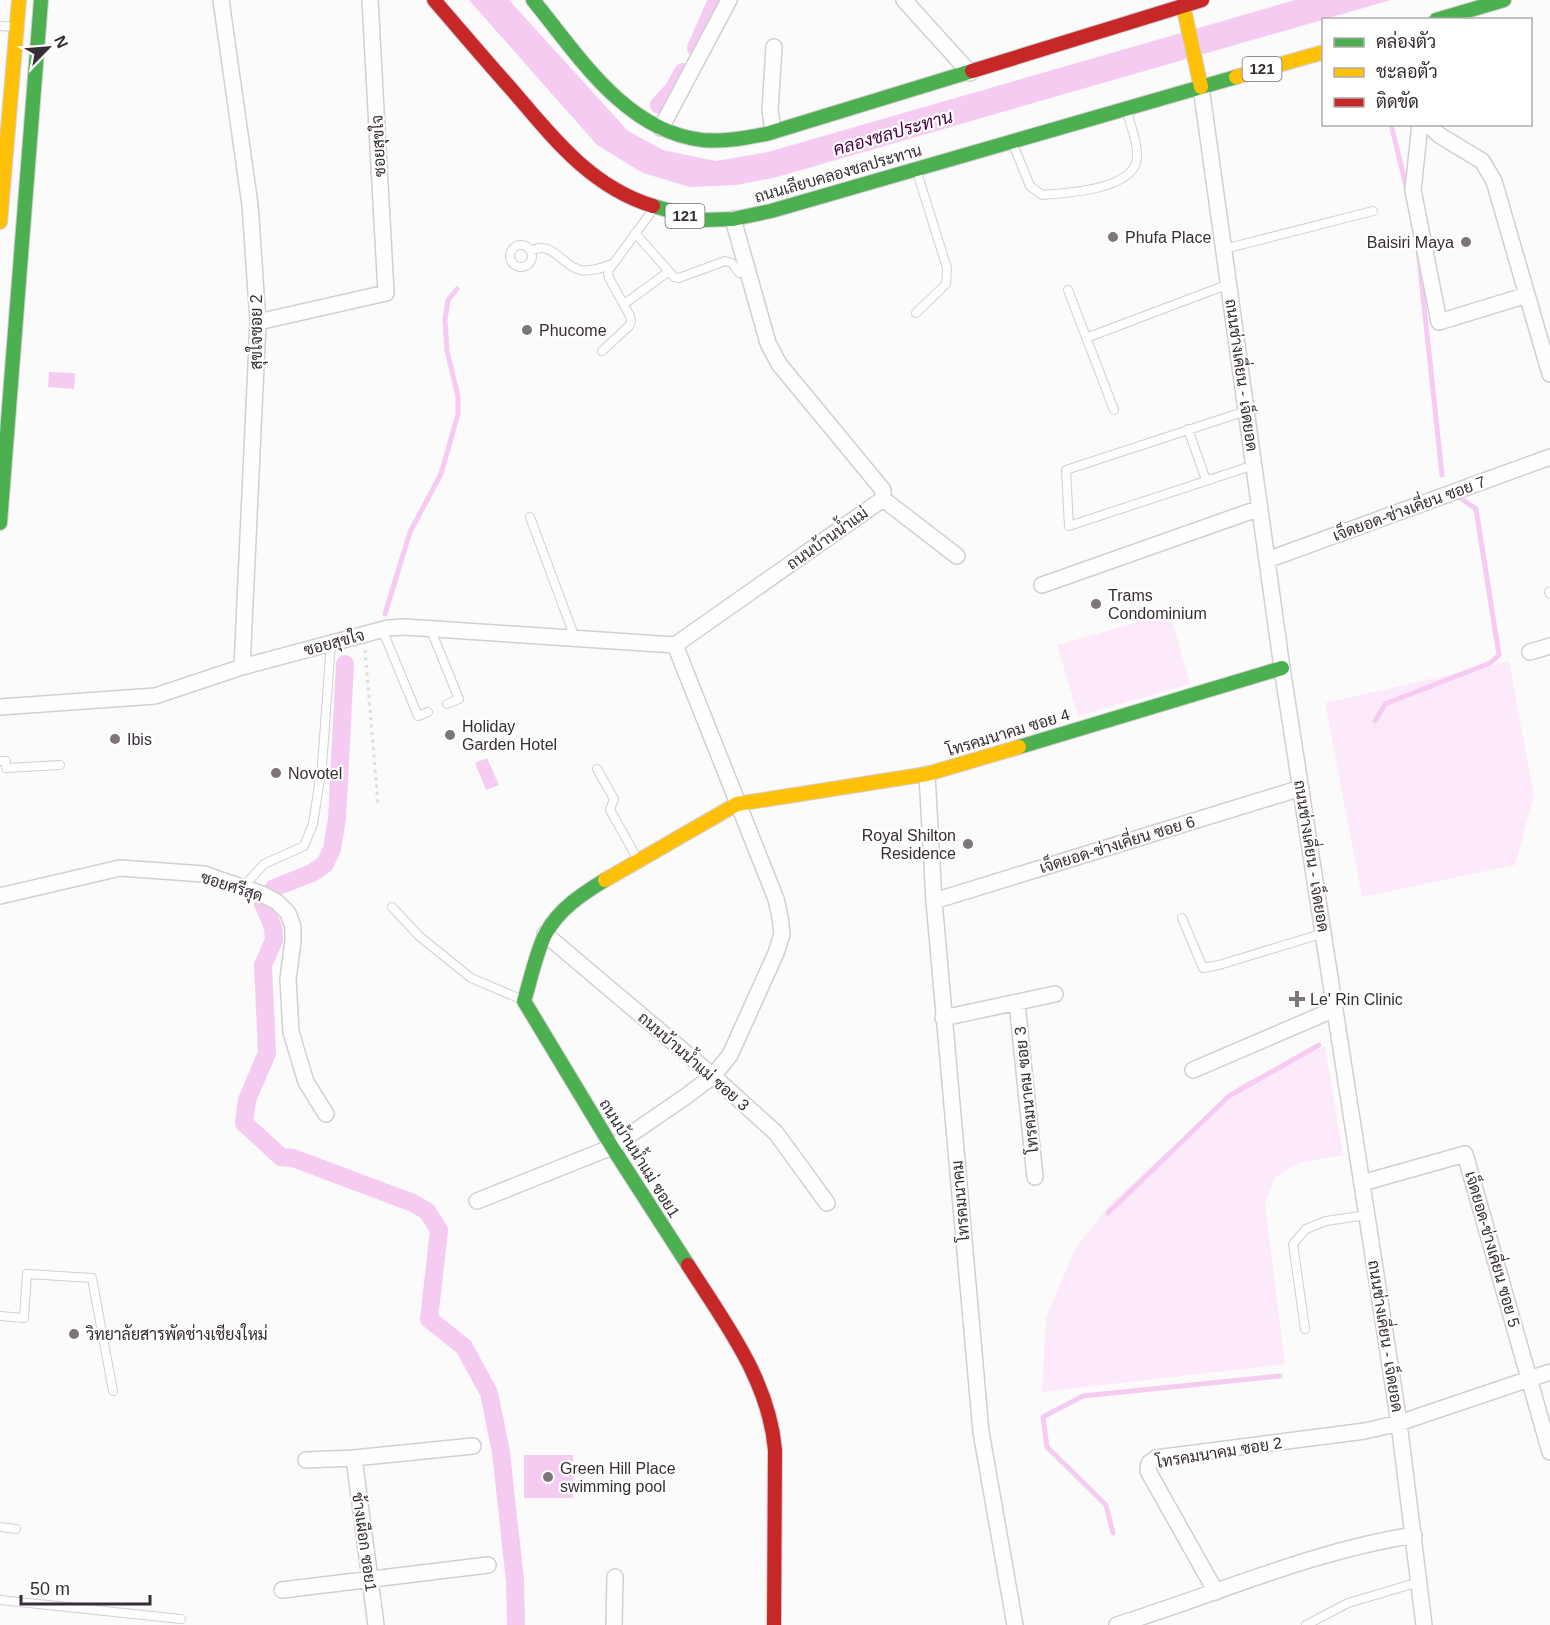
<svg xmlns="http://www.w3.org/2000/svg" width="1550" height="1625" font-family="Helvetica,Sarabun,sans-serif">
	<rect width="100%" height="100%" fill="#fbfbfb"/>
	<!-- green -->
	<path fill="#fceafa" d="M1170 613 1190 684 1078 716 1057 645Z
		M1509 661 1534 796 1515 865 1362 897 1325 703Z
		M1325 1046 1343 1155 1299 1163 1274 1178 1265 1205 1285 1364 1042 1392 1046 1318 1075 1249 1112 1202 1243 1083Z"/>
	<!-- water -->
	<path fill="#f5cbf2" d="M469 0H509L628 131 663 150 716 161 768 152 1295 0H1391L777 177 737 185 690 187 643 173 597 145Z
		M49 372 75 373 74 389 48 387Z
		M487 758 499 785 486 790 475 763Z
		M524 1455H573V1498H524Z"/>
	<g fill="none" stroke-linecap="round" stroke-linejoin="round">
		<!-- stream -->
		<path stroke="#f5cbf2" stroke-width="5" d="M1391 124 1407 190
			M1418 249 1442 475
			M385 614 410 532 441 474 458 414V396L447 351 445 320 448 300 457 289
			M1375 721 1385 704 1490 663 1499 655 1476 509 1459 497
			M1108 1213 1229 1096 1319 1045
			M1113 1533 1106 1505 1047 1447 1043 1417 1083 1396 1280 1376"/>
		<!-- canal -->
		<path stroke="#f5cbf2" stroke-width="18" d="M696 48 717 0
			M659 105 673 90 683 72
			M345 664 337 819 332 849 325 864 312 873 274 888 263 904 273 927 274 940 263 965 267 1053 247 1100 244 1123 281 1157 293 1158 413 1203 427 1211 439 1230 429 1319 464 1347 489 1393 501 1452 515 1581 516 1625"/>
		<!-- lane casing -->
		<g stroke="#d3ced3" stroke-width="10">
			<path id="lane" d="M0 26 15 27
				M1013 144 1030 186 1042 195C1066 193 1127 190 1136 163 1140 148 1131 127 1127 112
				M916 169 947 268 946 284 916 313
				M635 233 674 277 679 278 725 261 732 263 739 273 747 271
				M510 256a11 11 0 1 1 22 0a11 11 0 1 1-22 0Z
				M1224 249 1373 211
				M530 251C552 239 561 265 580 270 591 272 602 268 612 264
				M1068 290 1114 410
				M624 304 668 272
				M1086 338 1229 284
				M602 351 629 326 631 321 630 316 609 278 608 271 652 211
				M1246 411 1066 470 1069 526 1254 465
				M1188 429 1206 480
				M530 517 575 638
				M1549 592 1550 594
				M430 628 459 699 447 704
				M382 629 418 716 428 712
				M0 761H6V768L60 765
				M597 769 614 799 610 810 637 858
				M243 887 264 864 304 846 313 824 322 766 331 642
				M392 907 419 936 471 978 523 1000
				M1182 918 1203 968 1219 965 1324 933
				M0 1316 24 1318 27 1274 92 1278 113 1391
				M1305 1329 1293 1244 1306 1229 1326 1221 1367 1215
				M0 1527 16 1529
				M0 1600 181 1619
				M1306 1625 1348 1603 1419 1582"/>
		</g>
		<!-- street casing -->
		<g stroke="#d3ced3" stroke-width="18">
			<path id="street" d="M221 0 250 205 258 322 242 667
				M904 0 970 73
				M1201 87 1282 668 1399 1423 1424 1625
				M1420 124 1413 190 1439 322 1527 295
				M1428 124 1439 135 1482 161 1494 181 1550 374
				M661 128 729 0
				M773 131 770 110 774 47
				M258 322 386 293 370 0
				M883 499 957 556
				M1267 560 1550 457
				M1042 585 1260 508
				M675 645 883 499V490L779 364 768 343 733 219
				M1530 652 1550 646
				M0 707 155 696 242 667 388 628 405 627 675 645
				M927 774 934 901 981 1432 1015 1625
				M0 896 120 868 204 874 262 894 277 902 288 913 293 927V941L288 979 291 1032 306 1082 326 1114
				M934 901 1301 788
				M545 934 713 1076 776 1133 827 1203
				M1017 1003 1035 1177
				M943 1018 1055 994
				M1193 1070 1335 1009
				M1362 1183 1465 1154 1550 1452
				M477 1201 612 1147 685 1097 713 1076 730 1055 776 953 782 934 780 917 776 899 675 645
				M354 1458 376 1625
				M306 1460 354 1458 473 1446
				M282 1590 488 1565
				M1216 1592 1148 1471 1149 1463 1156 1458 1365 1431 1399 1423 1550 1372
				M614 1625 615 1577
				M1117 1625C1216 1594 1312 1551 1414 1535"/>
		</g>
		<!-- fast casing -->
		<g stroke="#d3ced3" stroke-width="16">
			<path id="fast" d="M533 0C578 55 625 131 702 140 724 142 745 138 766 134L972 71
				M1436 20 1504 0
				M653 206 704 220 733 219 771 211 1236 77
				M0 523 41 0
				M1019 747 1282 668
				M605 880C582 894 559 909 546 933 537 949 530 982 524 1001L612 1147 688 1265"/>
		</g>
		<!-- slow casing -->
		<g stroke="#d3ced3" stroke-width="16">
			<path id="slow" d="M1183 5 1201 87
				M1236 77 1324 52
				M0 222 19 0
				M605 880 737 804 927 774 1019 747"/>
		</g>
		<!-- jam casing -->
		<g stroke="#d3ced3" stroke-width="16">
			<path id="jam" d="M434 0C460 30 486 61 513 91 553 138 591 187 653 206
				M972 71 1202 0
				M688 1265C725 1323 769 1380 775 1450L774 1625"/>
		</g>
		<!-- path -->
		<path stroke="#dcdcdc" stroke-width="3" stroke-dasharray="3 4.5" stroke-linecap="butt" d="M365 650 378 804"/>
		<!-- lane -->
		<use href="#lane" stroke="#fefefe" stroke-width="8"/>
		<!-- street -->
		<use href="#street" stroke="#fefefe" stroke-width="15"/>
		<!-- fast -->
		<use href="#fast" stroke="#4caf50" stroke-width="14"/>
		<!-- slow -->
		<use href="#slow" stroke="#ffc107" stroke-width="14"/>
		<!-- jam -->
		<use href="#jam" stroke="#c62828" stroke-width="14"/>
	</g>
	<!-- markers -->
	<g fill="#7c757b" stroke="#fff" stroke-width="2">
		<circle cx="1113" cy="237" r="6"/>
		<circle cx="1466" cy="242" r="6"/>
		<circle cx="527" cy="330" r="6"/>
		<circle cx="1096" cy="604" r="6"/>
		<circle cx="450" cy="735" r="6"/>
		<circle cx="115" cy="739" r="6"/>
		<circle cx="276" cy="773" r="6"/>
		<circle cx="968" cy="844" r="6"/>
		<path d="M1294 990h6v6h6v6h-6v6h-6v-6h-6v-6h6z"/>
		<circle cx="74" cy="1334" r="6"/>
		<circle cx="548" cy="1477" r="6"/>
	</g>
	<g text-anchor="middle" stroke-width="4.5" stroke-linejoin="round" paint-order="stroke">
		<!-- shield labels -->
		<g fill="#fff" stroke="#736c72" stroke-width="1.5">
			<rect x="1242.5" y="57" width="39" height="24" rx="4.5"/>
			<rect x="665.5" y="204" width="39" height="24" rx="4.5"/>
		</g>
		<g font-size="15" font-weight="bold" fill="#372d36">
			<text x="1262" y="74">121</text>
			<text x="685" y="221">121</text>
		</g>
		<!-- street labels -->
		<g font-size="16" fill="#372d36" stroke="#fff">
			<text transform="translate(378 146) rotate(-93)" y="6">ซอยสุขใจ</text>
			<text transform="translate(838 173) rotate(-16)" y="6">ถนนเลียบคลองชลประทาน</text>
			<text transform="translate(256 332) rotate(-90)" y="6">สุขใจซอย 2</text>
			<text transform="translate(1242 375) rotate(82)" y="6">ถนนช่างเคี่ยน - เจ็ดยอด</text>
			<text transform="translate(1409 508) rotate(-20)" y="6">เจ็ดยอด-ช่างเคี่ยน ซอย 7</text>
			<text transform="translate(827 538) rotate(-35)" y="6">ถนนบ้านน้ำแม่</text>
			<text transform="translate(334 642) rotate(-15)" y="6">ซอยสุขใจ</text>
			<text transform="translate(1008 732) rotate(-17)" y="6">โทรคมนาคม ซอย 4</text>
			<text transform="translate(1117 844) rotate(-17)" y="6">เจ็ดยอด-ช่างเคี่ยน ซอย 6</text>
			<text transform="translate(1312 856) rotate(81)" y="6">ถนนช่างเคี่ยน - เจ็ดยอด</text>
			<text transform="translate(232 886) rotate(18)" y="6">ซอยศรีสุด</text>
			<text transform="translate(694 1061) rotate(41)" y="6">ถนนบ้านน้ำแม่ ซอย 3</text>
			<text transform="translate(1026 1090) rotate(-96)" y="6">โทรคมนาคม ซอย 3</text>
			<text transform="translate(640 1158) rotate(58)" y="6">ถนนบ้านน้ำแม่ ซอย1</text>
			<text transform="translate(960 1201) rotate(-95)" y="6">โทรคมนาคม</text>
			<text transform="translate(1493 1249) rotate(74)" y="6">เจ็ดยอด-ช่างเคี่ยน ซอย 5</text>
			<text transform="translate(1386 1336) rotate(81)" y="6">ถนนช่างเคี่ยน - เจ็ดยอด</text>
			<text transform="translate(1219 1452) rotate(-9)" y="6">โทรคมนาคม ซอย 2</text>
			<text transform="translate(365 1542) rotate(82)" y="6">ช้างเผือก ซอย1</text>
		</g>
		<!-- poi labels -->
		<g font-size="16" fill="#372d36" stroke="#fff" text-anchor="start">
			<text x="1125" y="243">Phufa Place</text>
			<text x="1454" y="248" text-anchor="end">Baisiri Maya</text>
			<text x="539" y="336">Phucome</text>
			<text x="1108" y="601">Trams<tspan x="1108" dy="18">Condominium</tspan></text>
			<text x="462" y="732">Holiday<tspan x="462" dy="18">Garden Hotel</tspan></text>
			<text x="127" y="745">Ibis</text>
			<text x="288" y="779">Novotel</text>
			<text x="956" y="841" text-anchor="end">Royal Shilton<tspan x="956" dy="18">Residence</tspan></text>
			<text x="1310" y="1005">Le' Rin Clinic</text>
			<text x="86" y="1340">วิทยาลัยสารพัดช่างเชียงใหม่</text>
			<text x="560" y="1474">Green Hill Place<tspan x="560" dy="18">swimming pool</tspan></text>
		</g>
		<!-- water labels -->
		<g font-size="18" font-style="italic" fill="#490047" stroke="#fff">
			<text transform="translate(893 133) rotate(-16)" y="6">คลองชลประทาน</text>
		</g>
	</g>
	<!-- legend -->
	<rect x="1322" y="18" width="210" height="108" fill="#ffffff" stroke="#afabaf" stroke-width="1.5"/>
	<rect x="1334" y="38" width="30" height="9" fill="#4caf50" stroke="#afabaf" stroke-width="1.5"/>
	<text x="1376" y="48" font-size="18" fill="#372d36">คล่องตัว</text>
	<rect x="1334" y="68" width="30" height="9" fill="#ffc107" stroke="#afabaf" stroke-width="1.5"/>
	<text x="1376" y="78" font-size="18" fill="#372d36">ชะลอตัว</text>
	<rect x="1334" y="98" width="30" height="9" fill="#c62828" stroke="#afabaf" stroke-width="1.5"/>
	<text x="1376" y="108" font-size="18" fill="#372d36">ติดขัด</text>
	<!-- north arrow -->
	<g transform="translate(48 48) rotate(65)" stroke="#ffffff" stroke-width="4.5" paint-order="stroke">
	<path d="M0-4.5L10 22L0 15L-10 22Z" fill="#372d36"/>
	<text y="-9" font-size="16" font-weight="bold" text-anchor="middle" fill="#372d36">N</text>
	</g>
	<!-- scale -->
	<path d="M21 1595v9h129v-9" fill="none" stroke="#372d36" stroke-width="3"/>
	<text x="30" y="1595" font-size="18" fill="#372d36" stroke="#ffffff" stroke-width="4.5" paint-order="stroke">50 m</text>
</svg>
